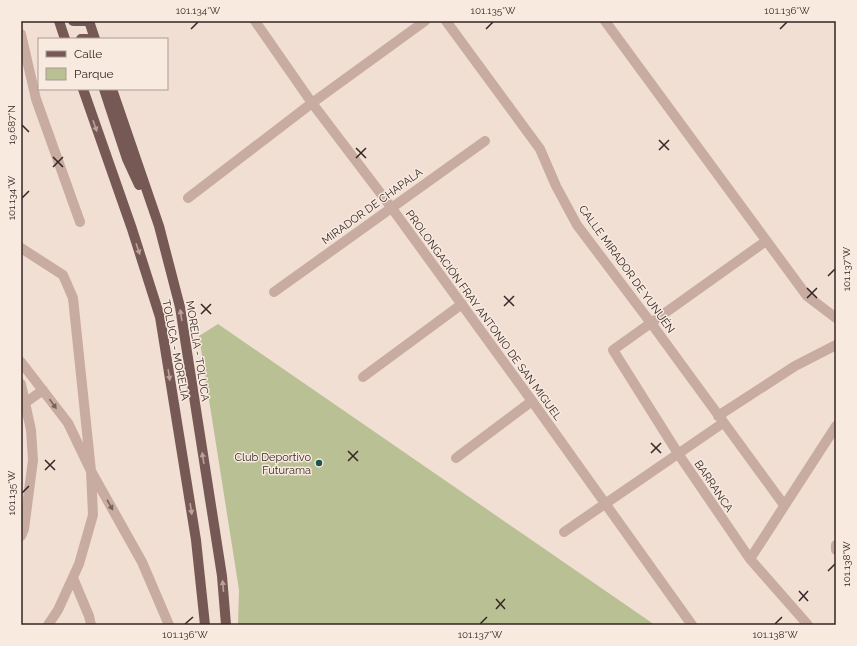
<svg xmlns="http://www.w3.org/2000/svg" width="857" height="646" font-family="Raleway,sans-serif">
	<rect width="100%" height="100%" fill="#f1dfd4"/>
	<!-- green -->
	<path fill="#b9c094" d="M218 324 655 625H238L239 590 199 336Z"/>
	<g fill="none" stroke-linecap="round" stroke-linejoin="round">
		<!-- minor -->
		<path stroke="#c9aca1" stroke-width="10" d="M446 21 540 149 556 186 577 225 651 323 784 505
			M605 21 807 296 836 318
			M21 34 36 99 80 222
			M188 198 312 103 425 21
			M766 241 613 350 679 455 750 559 808 625
			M21 248 63 275 73 298 91 471 93 515 79 564 58 610 48 625
			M274 292 485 141
			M21 362 68 423 91 471 142 562 169 625
			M363 377 462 304
			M21 384 31 430 33 460 24 529 21 536
			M25 403 43 390
			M718 416 795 366 836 345
			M456 458 532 401
			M564 532 723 423
			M836 545V550
			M750 559 836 426
			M73 578 89 616 91 625"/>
		<!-- tertiary -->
		<path stroke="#c9aca1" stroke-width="10" d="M255 21 312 103 391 207 532 401 692 625"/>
		<!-- primary -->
		<path stroke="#765954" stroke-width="10" d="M59 21 65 39
			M73 21H87
			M89 21 95 39
			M81 39H87
			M83 89 132 229 160 317 196 540 205 625
			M104 89 127 159 139 185
			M112 89 159 226 180 307 222 576 226 625"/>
	</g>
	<!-- one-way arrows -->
	<defs><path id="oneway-solid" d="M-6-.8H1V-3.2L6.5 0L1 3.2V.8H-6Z"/></defs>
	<g fill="#b8a29a">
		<use href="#oneway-solid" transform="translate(95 126) rotate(71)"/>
		<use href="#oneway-solid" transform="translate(138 249) rotate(71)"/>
		<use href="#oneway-solid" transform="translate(181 315) rotate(-99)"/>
		<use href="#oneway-solid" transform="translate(169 375) rotate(81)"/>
		<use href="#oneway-solid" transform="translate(203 458) rotate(-99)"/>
		<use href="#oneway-solid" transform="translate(191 509) rotate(81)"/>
		<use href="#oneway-solid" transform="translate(223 586) rotate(-95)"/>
	</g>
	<g fill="#76625c">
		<use href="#oneway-solid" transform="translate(53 404) rotate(54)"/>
		<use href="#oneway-solid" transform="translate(110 505) rotate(61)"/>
	</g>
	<!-- ticks -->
	<path fill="none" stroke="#332624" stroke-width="1.5" d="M191 29 198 22M486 29 493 22M780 29 787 22M22 125 29 132M659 140 669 150M356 148 366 158M659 150 669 140M53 157 63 167M356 158 366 148M53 167 63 157M22 198 29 191M828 276 835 269M807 288 817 298M504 296 514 306M807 298 817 288M201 304 211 314M504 306 514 296M201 314 211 304M651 443 661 453M348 451 358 461M651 453 661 443M45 460 55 470M348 461 358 451M45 470 55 460M22 493 29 486M828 571 835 564M799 591 808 601M496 599 505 609M799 601 808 591M496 609 505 599M185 624 193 617M480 624 487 617M775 624 782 617"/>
	<!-- markers -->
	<circle fill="#18564f" stroke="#f9eae0" stroke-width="1.5" cx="319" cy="463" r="4"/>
	<g text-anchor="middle" stroke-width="3" stroke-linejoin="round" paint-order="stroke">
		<!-- street labels -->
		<g font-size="11" fill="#332624" stroke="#f9eae0">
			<text transform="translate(372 206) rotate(-36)" y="4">MIRADOR DE CHAPALA</text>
			<text transform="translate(627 269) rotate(54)" y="4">CALLE MIRADOR DE YUNUÉN</text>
			<text transform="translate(484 315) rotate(54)" y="4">PROLONGACIÓN FRAY ANTONIO DE SAN MIGUEL</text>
			<text transform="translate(176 350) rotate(79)" y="4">TOLUCA - MORELIA</text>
			<text transform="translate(198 351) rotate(81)" y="4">MORELIA - TOLUCA</text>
			<text transform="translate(714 486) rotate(56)" y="4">BARRANCA</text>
		</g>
		<!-- poi labels -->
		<g font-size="11" fill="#332624" stroke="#f9eae0" text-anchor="end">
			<text x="311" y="461">Club Deportivo<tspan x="311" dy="13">Futurama</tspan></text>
		</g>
	</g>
	<!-- border -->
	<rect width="857" height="646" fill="none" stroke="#f9eae0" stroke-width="44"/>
	<!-- legend -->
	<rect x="38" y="38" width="130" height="52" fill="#f9eae0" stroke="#aa9c95"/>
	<rect x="46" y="51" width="20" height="6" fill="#765954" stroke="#aa9c95"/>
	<text x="74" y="58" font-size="12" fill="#332624">Calle</text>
	<rect x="46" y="68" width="20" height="12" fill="#b9c094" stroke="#aa9c95"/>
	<text x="74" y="78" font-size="12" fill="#332624">Parque</text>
	<rect x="22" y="22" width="813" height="602" fill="none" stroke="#332624" stroke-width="1.5"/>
	<g font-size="10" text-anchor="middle" fill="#332624">
		<text x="198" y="14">101.134°W</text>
		<text x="493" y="14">101.135°W</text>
		<text x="787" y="14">101.136°W</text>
		<text transform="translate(11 125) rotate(-90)" y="4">19.687°N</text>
		<text transform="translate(11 198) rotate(-90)" y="4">101.134°W</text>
		<text transform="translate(846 269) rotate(-90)" y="4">101.137°W</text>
		<text transform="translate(11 493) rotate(-90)" y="4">101.135°W</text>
		<text transform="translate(846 564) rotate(-90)" y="4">101.138°W</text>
		<text x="185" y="638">101.136°W</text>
		<text x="480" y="638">101.137°W</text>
		<text x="775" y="638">101.138°W</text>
	</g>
</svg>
